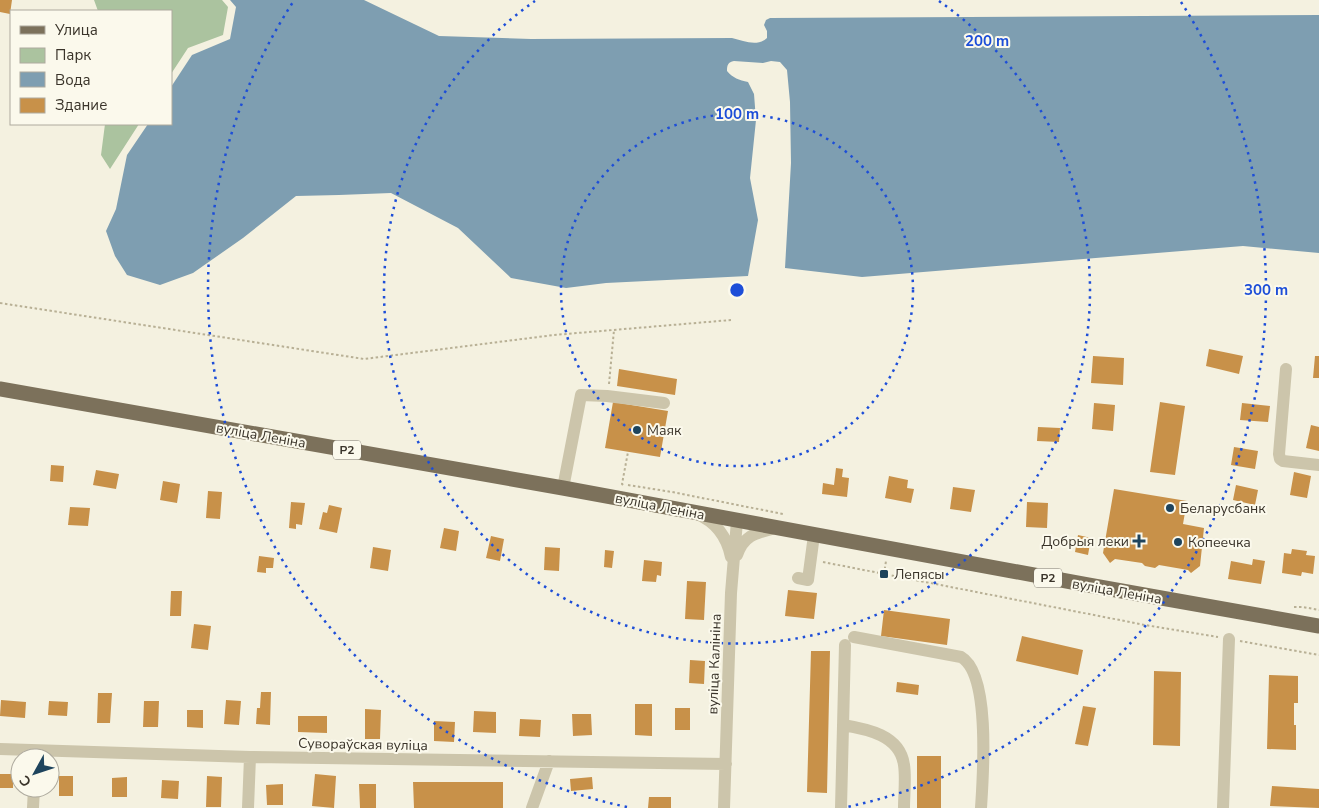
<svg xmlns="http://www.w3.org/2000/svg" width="1319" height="808" font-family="'Nunito Sans',sans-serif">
	<rect width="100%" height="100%" fill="#f4f1e0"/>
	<!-- green -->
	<path fill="#abc39f" d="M94 0H222L228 7 223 35 188 48 171 74V11H98Z
		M105 124H139L110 169 101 155Z"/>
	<!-- water -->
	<path fill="#7e9eb1" d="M230 0H364L439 36 531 39 732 38C744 41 757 47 767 38V31L764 25 766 20 770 18 1319 15V253L1243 246 862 277 785 268 791 163 790 102 787 70 780 62 771 61 763 63 734 61C728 62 727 65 727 71 733 78 739 80 748 82L754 94 756 120 750 178 758 220 748 276 606 283 566 288 511 278 458 228 391 193 339 195 296 196 243 238 193 273 160 285 127 275 115 256 106 231 116 209 127 155 148 124H171V87L192 55 230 39 236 7Z"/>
	<!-- building -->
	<path fill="#c89149" d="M0 0H12L10 14 0 12Z
		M1209 349 1243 356 1239 374 1206 366Z
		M1093 356 1124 358 1123 385 1091 383Z
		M1315 356H1319V378H1313Z
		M619 369 677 379 675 395 617 386Z
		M613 402 668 411 660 457 605 448Z
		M1160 402 1185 406 1175 475 1150 472Z
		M1094 403 1115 405 1113 431 1092 429Z
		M1242 403 1270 406 1268 422 1240 420Z
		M1311 425 1319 427V451L1306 448Z
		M1038 427 1060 428 1059 442 1037 441Z
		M1234 447 1258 451 1255 469 1231 465Z
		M51 465 64 466 63 482 50 481Z
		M836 468 843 469 842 477 849 478 847 497 822 494 823 483 834 485Z
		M96 470 119 474 116 489 93 485Z
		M1294 472 1311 476 1307 498 1290 495Z
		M889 476 908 480 907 488 914 489 911 503 885 498Z
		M163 481 180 484 177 503 160 500Z
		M1236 485 1258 490 1255 505 1233 500Z
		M953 487 975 490 971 512 950 509Z
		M1114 489 1187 501 1183 524 1204 528 1200 566 1191 573 1188 570 1159 565 1155 568 1145 566 1142 563 1115 559 1110 563 1103 553Z
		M208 491 222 492 220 519 206 518Z
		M291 502 305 503 302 525 296 524V529L289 528Z
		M1027 502 1048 503 1047 528 1026 527Z
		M329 505 342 508 337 533 319 529 323 512 327 513Z
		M70 507 90 508 88 526 68 525Z
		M444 528 459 531 456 551 440 548Z
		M1078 535 1091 538 1088 555 1075 552Z
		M491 536 504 539 500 561 486 558Z
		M373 547 391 550 388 571 370 568Z
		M545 547 560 548 559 571 544 570Z
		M1292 549 1307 551 1306 555 1315 556 1313 574 1302 572 1301 576 1282 573 1284 553 1291 554Z
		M605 550 614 551 612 568 604 567Z
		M259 556 274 558 273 568H266V573L257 572Z
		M1253 559 1265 561 1261 584 1228 579 1231 561 1252 565Z
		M644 560 662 562 661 576 657 575 656 582 642 581Z
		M687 581 706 582 704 620 685 619Z
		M788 590 817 593 814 619 785 616Z
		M171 591H182L181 616H170Z
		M884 610 950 619 947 645 881 636Z
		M194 624 211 626 208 650 191 648Z
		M1022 636 1083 650 1078 675 1016 661Z
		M811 651H830L827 793 807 792Z
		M690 660 705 661 704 684 689 683Z
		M1154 671 1181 672 1180 746 1153 745Z
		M1269 675 1298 676V703H1294V725H1296V750L1267 749Z
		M897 682 919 685 918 695 896 692Z
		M261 692H271L270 725 256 724 257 708H260Z
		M98 693H112L110 723H97Z
		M1 700 26 702 25 718 0 716Z
		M226 700 241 701 239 725 224 724Z
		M49 701 68 702 67 716 48 715Z
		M144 701H159L158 727H143Z
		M635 704H652V736L635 735Z
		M1083 706 1096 708 1088 746 1075 744Z
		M675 708H690V730H675Z
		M365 709 381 710 380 739H365Z
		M187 710H203V728L187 727Z
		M474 711 496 712V733L473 732Z
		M572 714H591L592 735 573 736Z
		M298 716H327V733L298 732Z
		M520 719 541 720 540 737 519 736Z
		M434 721 455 722 454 742 434 741Z
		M917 756H941V808H917Z
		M0 774H13V788H0Z
		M315 774 336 776 334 808 312 806Z
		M59 776H73V796H59Z
		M207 776 222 777 221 807H206Z
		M127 777V797H112V778Z
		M592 777 593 789 571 791 570 779Z
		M162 780 179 781 178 799 161 798Z
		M413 782H503V808H414Z
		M283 784V805H267L266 785Z
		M359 784H376V808H360Z
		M1272 786 1319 789V808L1270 806Z
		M649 797H671V808H648Z"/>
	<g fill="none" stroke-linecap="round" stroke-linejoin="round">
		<!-- path -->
		<path stroke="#b8b095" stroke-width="2" stroke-dasharray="2.5 2.5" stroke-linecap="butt" d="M0 303 364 359 554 335 731 320
			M609 384 614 330
			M623 485 622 484 628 452
			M628 485 672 492 783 514
			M823 562 1145 625 1218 637
			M884 574 886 561
			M1294 607H1303L1319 610
			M1240 641 1319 655"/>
		<!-- minor -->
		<path stroke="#ccc5ab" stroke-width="12" d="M1286 369 1279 454 1280 459 1283 461 1319 465
			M563 488 581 395 607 396 664 403
			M697 514C716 522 727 537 731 557
			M737 555C744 535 756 533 775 528
			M798 578 808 580 814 535
			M854 637 961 657C991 674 983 776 981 808
			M843 725C867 729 900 735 904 765 906 777 904 795 904 808
			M0 749 250 757 726 764
			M33 808 34 788
			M248 808 250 757
			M532 808 549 761
			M724 808 731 593 737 521
			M841 808 845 645
			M1223 808 1229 639"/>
		<!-- major -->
		<path stroke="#7c715b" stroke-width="15" d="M0 389 563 488 1088 585 1319 626"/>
	</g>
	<!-- distance rings -->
	<g fill="none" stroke="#1d4ed8" stroke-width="2.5" stroke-dasharray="2.5 5">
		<circle cx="737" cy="290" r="176"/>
		<path d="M939 1A353 353 0 1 1 535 1"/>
		<path d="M627 807A529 529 0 0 1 293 2M1181 2A529 529 0 0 1 847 807"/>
	</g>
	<!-- markers -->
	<g fill="#1e445d" stroke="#fbf9ec" stroke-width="2">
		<circle cx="637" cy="430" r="5"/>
		<circle cx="1170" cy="508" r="5"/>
		<path d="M1136.5 533.5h5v5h5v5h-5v5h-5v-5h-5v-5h5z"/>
		<circle cx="1178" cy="542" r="5"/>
		<rect x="879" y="569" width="10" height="10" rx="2.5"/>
	</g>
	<g text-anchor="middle" stroke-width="4" stroke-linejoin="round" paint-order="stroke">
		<!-- shield labels -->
		<g fill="#fbf9ec" stroke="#746f64" stroke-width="1">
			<rect x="333" y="440.5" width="28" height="19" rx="4"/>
			<rect x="1034" y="568.5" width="28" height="19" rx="4"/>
		</g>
		<g font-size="12" font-weight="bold" fill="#3a342a">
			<text x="347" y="454">Р2</text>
			<text x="1048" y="582">Р2</text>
		</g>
		<!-- poi labels -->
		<g font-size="14" fill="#3a342a" stroke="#fbf9ec" text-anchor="start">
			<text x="647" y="435">Маяк</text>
			<text x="1180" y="513">Беларусбанк</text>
			<text x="1129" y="546" text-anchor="end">Добрыя леки</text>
			<text x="1188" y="547">Копеечка</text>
			<text x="894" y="579">Лепясы</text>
		</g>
		<!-- street labels -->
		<g font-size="14" fill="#3a342a" stroke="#fbf9ec">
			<text transform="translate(261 435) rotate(10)" y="5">вуліца Леніна</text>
			<text transform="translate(660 506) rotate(11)" y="5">вуліца Леніна</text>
			<text transform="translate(1117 591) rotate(10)" y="5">вуліца Леніна</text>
			<text transform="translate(714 664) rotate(-88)" y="5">вуліца Калініна</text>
			<text transform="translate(363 744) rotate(1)" y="5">Сувораўская вуліца</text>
		</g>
	</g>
	<circle cx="737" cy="290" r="8" fill="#1d4ed8" stroke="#fbf9ec" stroke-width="2.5"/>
	<g font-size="15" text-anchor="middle" font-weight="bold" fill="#1d4ed8" stroke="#fbf9ec" stroke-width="4" stroke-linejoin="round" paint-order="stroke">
		<text x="987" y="46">200 m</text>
		<text x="737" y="119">100 m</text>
		<text x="1266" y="295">300 m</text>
	</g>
	<!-- legend -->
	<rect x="10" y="10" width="162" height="115" fill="#fbf9ec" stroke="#aeaa9e"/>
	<rect x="20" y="26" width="25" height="8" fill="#7c715b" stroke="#aeaa9e"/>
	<text x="55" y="35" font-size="15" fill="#3a342a">Улица</text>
	<rect x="20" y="48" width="25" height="15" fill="#abc39f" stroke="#aeaa9e"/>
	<text x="55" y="60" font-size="15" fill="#3a342a">Парк</text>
	<rect x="20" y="72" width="25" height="15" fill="#7e9eb1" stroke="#aeaa9e"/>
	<text x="55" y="85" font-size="15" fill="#3a342a">Вода</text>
	<rect x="20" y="98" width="25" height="15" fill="#c89149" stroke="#aeaa9e"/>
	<text x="55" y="110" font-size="15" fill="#3a342a">Здание</text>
	<!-- north arrow -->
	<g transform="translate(35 773) rotate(230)"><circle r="24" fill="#fbf9ec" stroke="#aeaa9e"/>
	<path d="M0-4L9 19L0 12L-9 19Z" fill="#1e445d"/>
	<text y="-8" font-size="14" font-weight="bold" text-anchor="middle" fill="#3a342a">С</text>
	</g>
</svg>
